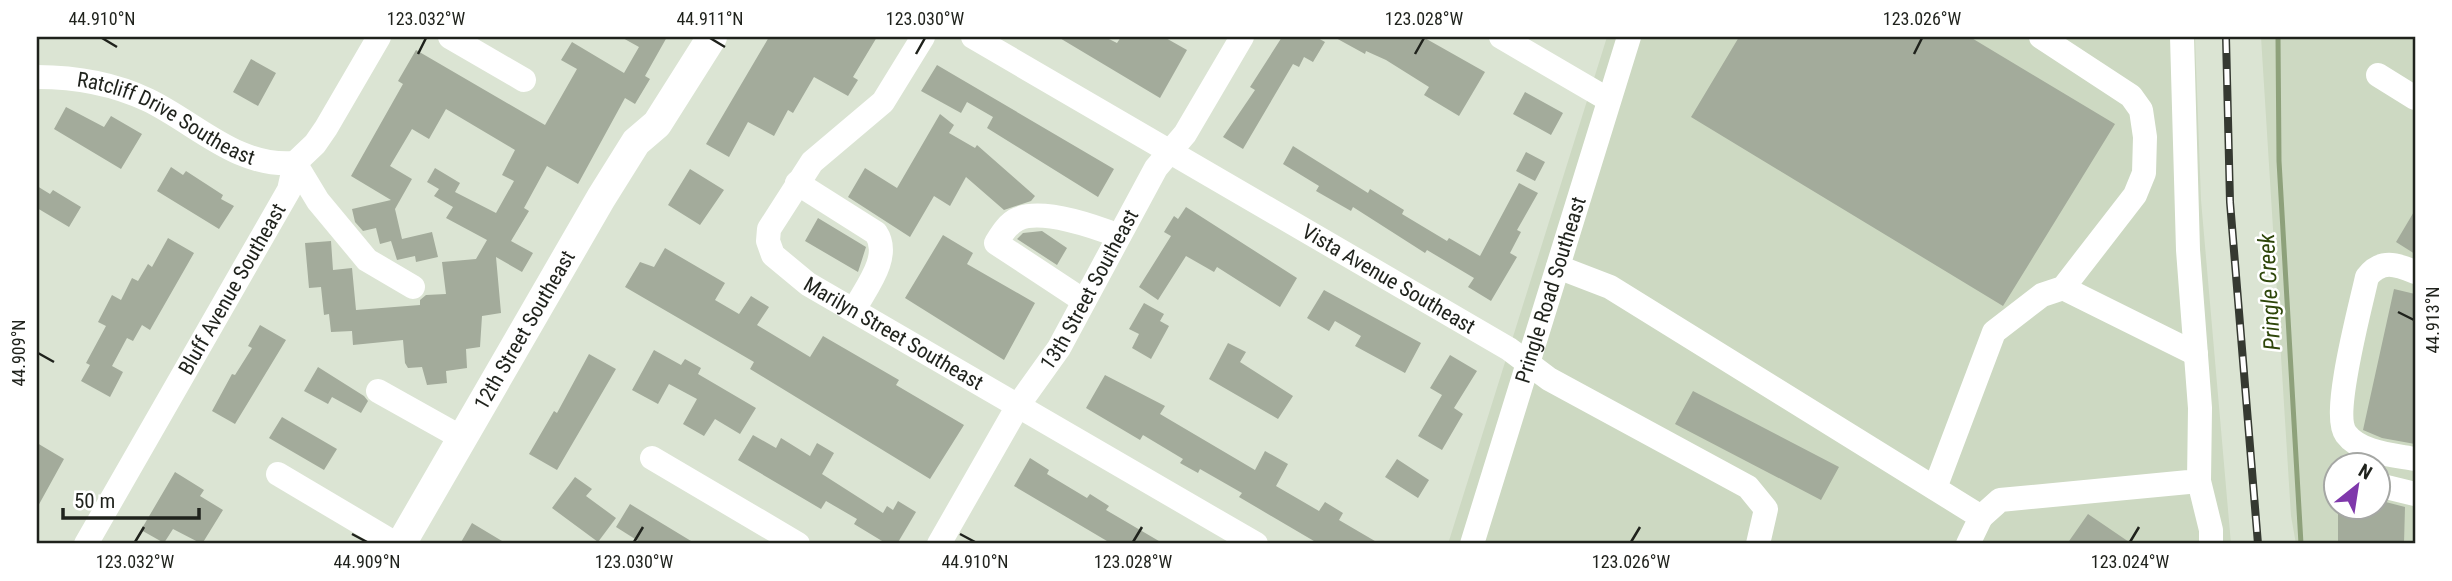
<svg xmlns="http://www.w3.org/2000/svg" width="2452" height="581" font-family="'Roboto Condensed',sans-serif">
	<rect width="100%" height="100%" fill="#dbe4d3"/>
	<!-- built -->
	<path fill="#cdd9c2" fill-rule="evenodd" d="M1607 37H2195L2201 200 2231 544H1448Z
		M2261 37H2415V544H2296L2291 516ZM2336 466H2378V508H2336Z"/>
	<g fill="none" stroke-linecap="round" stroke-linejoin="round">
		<!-- stream -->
		<path stroke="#8ea17b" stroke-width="5" d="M2278 37 2279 161 2301 544"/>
	</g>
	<!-- building -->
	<path fill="#a3ab9b" d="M621 37H667L645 76 650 79 635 104 625 98 578 184 547 166 524 208 529 211 511 241 533 253 522 272 496 257 501 313 482 316 480 347 466 349 467 368 446 371 447 383 427 385 422 367 408 368 405 363 403 340 353 345 352 331 331 332 329 314 324 315 321 287 309 288 305 243 331 241 333 270 352 268 356 310 420 305V300L426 295 446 294 442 262 476 259 487 240 446 218 453 207 434 196 439 189 427 182 435 168 460 183 455 192 496 213 514 181 502 175 515 150 446 109 429 139 412 129 390 166 412 179 395 209 402 239 432 232 438 257 416 262 415 256 397 260 391 241 380 244 376 228 363 231 355 222 352 209 391 200 351 176 403 84 398 81 416 50 545 125 577 69 561 60 572 42 624 73 639 47Z
		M769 37H877L853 77 858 80 848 96 814 77 793 113 788 110 774 136 748 122 729 157 706 144Z
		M1058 37H1105L1117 43 1121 37H1164L1187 50 1160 98Z
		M1282 37H1316L1325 42 1313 62 1304 57 1299 67 1293 64 1243 149 1223 137 1255 90 1250 87Z
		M1334 37H1423L1485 72 1459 116 1424 95 1429 87 1386 60 1366 51 1365 54Z
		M1739 37H1970L2115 124 2003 306 1691 117Z
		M251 59 276 73 258 106 233 92Z
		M937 65 1114 169 1098 197 987 128 993 117 967 102 961 113 921 91Z
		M1525 92 1563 113 1551 135 1513 114Z
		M66 107 104 127 111 116 142 134 121 169 54 129Z
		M940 114 954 125 949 133 975 148 977 145 1035 196 1031 201 1004 210 966 177 950 206 934 196 910 237 848 197 865 168 897 188Z
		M1293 146 1368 193 1370 189 1404 210 1402 214 1447 241 1449 238 1480 256 1519 183 1538 193 1517 230 1521 232 1510 253 1517 257 1491 301 1468 287 1474 278 1427 250 1425 253 1353 207 1351 211 1316 191 1319 186 1283 164Z
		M1526 152 1545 162 1535 181 1516 171Z
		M171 167 183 175 186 171 223 195 221 199 234 206 219 229 157 191Z
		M690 169 724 190 700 225 668 205Z
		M37 186 50 194 53 190 81 207 69 227 37 208Z
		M1186 207 1297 278 1280 307 1217 267 1214 272 1186 256 1158 300 1139 287 1171 236 1164 232 1174 216 1178 219Z
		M2415 210V254L2396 242Z
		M818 218 866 247 858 272 805 241Z
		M1042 231 1067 248 1057 265 1017 239 1023 233Z
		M943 235 973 253 967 264 1035 303 1004 360 905 298Z
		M168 238 194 253 150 330 142 325 133 341 127 338 112 366 123 372 110 397 81 381 90 365 86 363 106 326 98 322 112 295 121 300 132 278 138 281 148 264 152 267Z
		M665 248 725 283 715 300 739 314 751 296 769 307 757 325 810 357 823 336 899 380 896 385 964 425 930 479 750 369 754 362 625 287 640 262 654 267Z
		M2394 289 2415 294V444L2382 438 2363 430Z
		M1324 290 1421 343 1405 373 1355 346 1361 336 1335 321 1329 331 1307 318Z
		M1144 303 1164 314 1160 321 1169 326 1151 359 1132 348 1139 334 1129 329Z
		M260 325 286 340 235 424 212 411 232 374 235 375 252 348 248 346Z
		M1228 343 1246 352 1240 362 1293 396 1278 419 1209 379Z
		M654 350 681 365 685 359 701 368 698 374 756 408 740 434 715 419 704 436 683 424 697 399 669 384 658 404 632 390Z
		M589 354 616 369 557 470 529 454 554 411 557 413Z
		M1450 355 1477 371 1454 408 1463 414 1442 450 1418 436 1442 395 1430 388Z
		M318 367 364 396 368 401 361 413 332 397 328 404 304 391Z
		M1105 375 1165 406 1160 414 1255 470 1265 451 1288 464 1276 486 1319 511 1325 502 1343 513 1339 520 1380 544H1319L1239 497 1242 493 1200 469 1198 473 1180 463 1183 459 1143 435 1140 440 1086 408Z
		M1693 391 1839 467 1821 500 1675 424Z
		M282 417 337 449 324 470 269 438Z
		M753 435 776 448 781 438 810 456 817 443 834 453 822 474 883 513 887 506 893 510 898 501 916 512 897 544H887L854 524 857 519 826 501 821 509 738 460Z
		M37 443 64 459 37 508Z
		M1030 458 1049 470 1047 474 1087 498 1090 494 1109 506 1106 510 1164 544H1112L1014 486Z
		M1397 459 1429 480 1418 498 1385 477Z
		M175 472 204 490 200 496 223 510 202 544 173 529 164 543 141 530Z
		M575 477 592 489 586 496 616 518 598 542 552 508Z
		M2378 500 2405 507 2404 544H2338V508H2378Z
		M630 504 696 544H643L616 527Z
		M2088 514 2132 544H2067Z
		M472 523 507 544H460Z"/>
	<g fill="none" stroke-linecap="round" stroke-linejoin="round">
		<!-- minor -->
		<g stroke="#fff" stroke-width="24">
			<path d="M450 37 524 80"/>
			<path id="s1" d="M923 37 883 102 812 162 769 229 768 241 773 255 808 284 1256 544"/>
			<path id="s2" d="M973 37 1509 349 1549 379 1748 487 1766 509 1758 544"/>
			<path d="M1501 37 1609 100"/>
			<path d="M2378 75 2415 98"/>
			<path id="s3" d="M37 77C76 77 112 83 148 100 196 123 237 168 295 163"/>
			<path d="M295 163 318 201 367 260 413 287"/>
			<path d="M797 183 876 233C892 257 865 289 854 310"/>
			<path d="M1558 267 1610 287 1981 517 1968 544"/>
			<path d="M2415 272C2396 264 2381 259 2367 277 2361 305 2331 414 2346 434 2360 453 2394 455 2415 459"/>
			<path d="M2063 288 2196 354"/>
			<path d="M1084 301 996 243C1001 235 1008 223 1018 219 1042 208 1096 227 1119 236"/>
			<path d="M378 391 462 438"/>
			<path d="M652 458 798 544"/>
			<path d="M278 474 396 544"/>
			<path d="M2199 481 2211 530V544"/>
			<path d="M2378 485 2415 494"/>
			<path d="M1935 488 1994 332 2042 295 2063 288 2135 195 2144 173 2145 137 2141 110 2131 96 2041 37"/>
			<path d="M1981 517 2000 500 2199 481 2200 408 2188 250 2182 37"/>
			<path id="s4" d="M86 544 289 190 295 163 315 144 326 128 379 37"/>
			<path id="s5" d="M939 544 1019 404 1059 348 1156 168 1185 134 1242 37"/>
			<path id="s6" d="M1472 544 1629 37"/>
		</g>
		<!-- major -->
		<path stroke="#fff" stroke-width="30" id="s7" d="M401 544 601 198 636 142 657 124 712 37"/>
		<!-- rail casing -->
		<g stroke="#353931" stroke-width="8">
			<path id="rail" d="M2226 37 2230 202 2258 544"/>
		</g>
		<!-- rail -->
		<use href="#rail" stroke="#fff" stroke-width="5" stroke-dasharray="16" stroke-linecap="butt"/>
	</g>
	<!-- ticks -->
	<path fill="none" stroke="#1f221c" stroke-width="2.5" d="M102 38 117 47M710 38 725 47M418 54 426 38M916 54 925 38M1415 54 1424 38M1914 54 1922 38M2398 312 2414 320M38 353 54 362M352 534 367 542M960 534 975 542M135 542 144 527M634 542 643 527M1133 542 1142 527M1631 542 1640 527M2130 542 2139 527"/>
	<g text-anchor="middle" stroke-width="5" stroke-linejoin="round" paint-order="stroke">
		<!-- street labels -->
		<g font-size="21" fill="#1f221c" stroke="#fff">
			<text dy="7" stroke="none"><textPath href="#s3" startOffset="138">Ratcliff Drive Southeast</textPath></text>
			<text dy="7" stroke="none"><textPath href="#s2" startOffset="481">Vista Avenue Southeast</textPath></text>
			<text dy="7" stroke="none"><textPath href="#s4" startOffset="294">Bluff Avenue Southeast</textPath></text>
			<text dy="7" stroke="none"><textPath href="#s5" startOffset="296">13th Street Southeast</textPath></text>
			<text dy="7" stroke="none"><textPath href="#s6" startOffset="266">Pringle Road Southeast</textPath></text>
			<text dy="7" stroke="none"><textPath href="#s7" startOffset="247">12th Street Southeast</textPath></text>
			<text dy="7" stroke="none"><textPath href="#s1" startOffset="420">Marilyn Street Southeast</textPath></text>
		</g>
		<!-- water labels -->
		<g font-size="23" font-style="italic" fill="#2e460a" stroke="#fff">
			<text transform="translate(2269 292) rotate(-93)" y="8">Pringle Creek</text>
		</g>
	</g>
	<!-- border -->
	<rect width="2452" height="581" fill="none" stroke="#ffffff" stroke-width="77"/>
	<!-- north arrow -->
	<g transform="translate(2357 486) rotate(30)"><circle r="33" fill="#ffffff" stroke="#a5a7a4" stroke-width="2"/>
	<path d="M0-5L12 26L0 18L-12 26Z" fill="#7f38ab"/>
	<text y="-10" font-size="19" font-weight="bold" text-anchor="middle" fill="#1f221c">N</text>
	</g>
	<!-- scale -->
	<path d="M63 508v10h136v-10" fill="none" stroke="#1f221c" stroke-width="3.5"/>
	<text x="74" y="508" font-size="21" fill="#1f221c" stroke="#ffffff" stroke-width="5" paint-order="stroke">50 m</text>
	<rect x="38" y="38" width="2376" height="504" fill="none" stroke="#1f221c" stroke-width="2.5"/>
	<g font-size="18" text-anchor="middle" fill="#1f221c">
		<text x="102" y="25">44.910°N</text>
		<text x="426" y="25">123.032°W</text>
		<text x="710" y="25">44.911°N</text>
		<text x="925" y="25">123.030°W</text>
		<text x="1424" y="25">123.028°W</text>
		<text x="1922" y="25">123.026°W</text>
		<text transform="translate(2433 320) rotate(-90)" y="6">44.913°N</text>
		<text transform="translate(19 353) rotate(-90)" y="6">44.909°N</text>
		<text x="135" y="568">123.032°W</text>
		<text x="367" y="568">44.909°N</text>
		<text x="634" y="568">123.030°W</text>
		<text x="975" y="568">44.910°N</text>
		<text x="1133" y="568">123.028°W</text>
		<text x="1631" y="568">123.026°W</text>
		<text x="2130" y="568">123.024°W</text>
	</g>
</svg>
